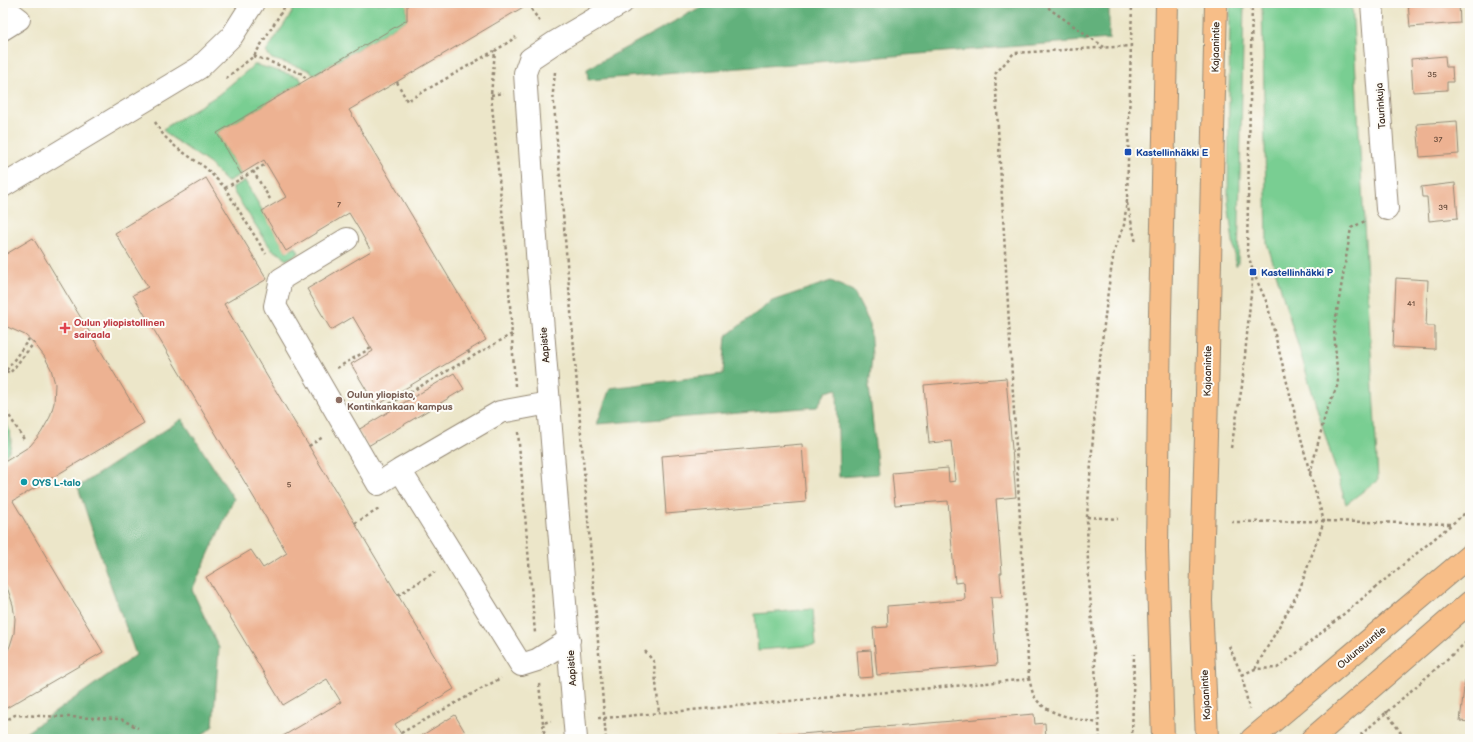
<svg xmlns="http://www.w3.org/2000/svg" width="1473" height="742" font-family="'Balsamiq Sans',sans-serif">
	<rect width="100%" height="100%" fill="#fdfcf7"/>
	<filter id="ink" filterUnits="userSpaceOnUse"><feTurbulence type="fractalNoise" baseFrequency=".025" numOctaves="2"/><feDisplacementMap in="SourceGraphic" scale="8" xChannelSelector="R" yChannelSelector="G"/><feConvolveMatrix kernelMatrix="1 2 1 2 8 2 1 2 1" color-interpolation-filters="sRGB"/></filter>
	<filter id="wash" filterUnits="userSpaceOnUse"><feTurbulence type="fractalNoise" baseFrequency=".012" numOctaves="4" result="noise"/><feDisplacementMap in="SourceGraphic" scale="16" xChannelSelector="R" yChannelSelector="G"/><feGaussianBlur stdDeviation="0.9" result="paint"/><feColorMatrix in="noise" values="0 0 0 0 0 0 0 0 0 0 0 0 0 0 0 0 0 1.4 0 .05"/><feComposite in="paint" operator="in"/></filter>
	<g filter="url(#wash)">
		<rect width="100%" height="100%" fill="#ece6c9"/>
		<!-- green -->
		<path fill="#79ce92" stroke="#5a7c58" d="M296 3H407V20L313 75 309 70 272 59 266 52 291 14Z
			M1230 3H1244L1238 263 1236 266 1228 202Z
			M1262 3H1352L1378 480 1346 504 1267 243Z
			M254 65H257L299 77 302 82 217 133 241 174 227 182 210 164 168 135 163 129 218 95Z
			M245 181 287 252 296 247 299 253 286 260 282 255 272 250 233 191V187Z
			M3 417C11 430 16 447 3 458Z
			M813 609 816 645 758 650 755 614Z"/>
		<!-- forest -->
		<path fill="#62b17c" stroke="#4e6e4d" d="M708 3H1109V39L588 80 587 69Z
			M831 281 853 291 870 324 872 357 869 386 878 474 839 477 837 389 826 392 817 407 597 424 610 388 723 374 726 336 772 301Z
			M182 419 234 499 192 590 219 648 213 726 198 739H17L136 655 106 572 78 487Z"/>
		<g id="blocks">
			<!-- building -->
			<path fill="#edb292" d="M407 3H530L349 110 486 340 376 406 351 364 373 351 353 317 331 330 307 289 371 251 360 231 349 213 286 251 262 211 286 197 264 160 241 174 217 133 407 20Z
				M1408 3H1459L1460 23 1410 27Z
				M1445 56 1446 67H1452L1453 82H1447V90L1413 92 1411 59Z
				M1457 121 1459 154 1420 157 1417 124Z
				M206 178 267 279 224 304 454 689 395 724 404 739H278L341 702 327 679 283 705 206 577 251 550 263 568 287 553 133 295 148 287 115 233Z
				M1455 183 1458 218 1429 221 1427 197H1422L1421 187Z
				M33 238 144 423 13 501 103 652 3 710V660L10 646 14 633 15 619 13 605 8 590 3 583V463L30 446 41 433 50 417 54 403 55 384 51 369 44 356 34 343 25 335 3 325V256Z
				M1396 278 1428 280 1426 326H1435V349L1393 347Z
				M454 373 464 389 368 446 358 430Z
				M1006 378 1016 497 996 499 1002 573H1000L1002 597H991L997 665 877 675 873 628 888 627 887 606 965 600 964 582 955 583 948 501 895 505 892 473 948 468 949 482 955 481 951 441 929 443 924 385Z
				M802 444 806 502 666 514 662 456Z
				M871 650 873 677 859 678 857 651Z
				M1465 680 1470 681V722L1460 721Z
				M1034 714 1035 724 1045 723 1046 739H779L778 736Z
				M455 715 469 739H416Z"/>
		</g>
	</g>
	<g filter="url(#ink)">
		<use href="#blocks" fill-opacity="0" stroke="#948874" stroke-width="1"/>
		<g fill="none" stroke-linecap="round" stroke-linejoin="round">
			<!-- minor casing -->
			<g stroke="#948874" stroke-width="24">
				<path id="minor" d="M1372 3 1387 209
					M3 7 19 19 3 29
					M3 186 199 68 232 36 253 3
					M347 239 281 279 275 306 378 484 400 470
					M549 403 500 412 400 470 521 665 537 660 569 640
					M576 739 538 268 525 73 530 59 557 41 622 3"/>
			</g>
			<!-- major casing -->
			<g stroke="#948874" stroke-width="24">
				<path id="major" d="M1163 739 1157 548 1160 315 1167 3
					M1207 739 1201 601 1206 436 1216 3
					M1252 739 1470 555
					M1312 739 1470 602"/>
			</g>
			<!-- path -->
			<path stroke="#948874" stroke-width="2.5" stroke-dasharray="3 3" stroke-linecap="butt" d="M1044 3 1051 10 1104 47
				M1252 3 1247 250 1253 272 1267 303 1310 474 1324 521 1299 591 1255 669
				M528 4 540 22
				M254 56 303 74 306 80
				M555 72 553 92 606 739
				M226 78 254 56 287 3
				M397 82 407 101 494 51
				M491 95 503 93
				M155 122 164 136 177 148 206 168 225 188 266 254
				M253 171 270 199
				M225 188 266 164
				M1127 203 1136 243
				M468 351 471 356
				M337 368 371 348
				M6 371 10 373 34 343
				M3 375 29 339
				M515 386 508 272 491 95 495 51 516 37
				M3 406 25 441
				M379 410 512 334
				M518 432 535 633
				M309 446 323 437
				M1231 448 1242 386 1253 273
				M1310 474 1326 412 1338 384 1334 329 1351 228 1367 220
				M1087 517 1118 519
				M1231 522 1324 521 1450 524
				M355 523 381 508
				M398 595 435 572
				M1229 646 1242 675 1249 709
				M645 651 654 662 659 713
				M1242 675 1255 669 1277 668 1292 657 1470 509
				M1029 679 995 74 1014 53 1131 46
				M539 684 543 723
				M1386 711 1405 739
				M598 718H605L1029 679C1031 685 1032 694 1036 699 1048 716 1079 719 1098 723
				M3 722 15 715 121 719 138 728
				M401 733 501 678
				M545 739 543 723 551 721
				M1100 739 1088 565 1087 517 1097 384 1108 291 1114 251 1124 225 1127 200 1132 3
				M1132 739 1134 654
				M1356 739 1470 639"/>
			<!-- minor -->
			<use href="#minor" stroke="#fff" stroke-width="22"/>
			<!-- major -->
			<use href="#major" stroke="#f7be88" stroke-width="22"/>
		</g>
	</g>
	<!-- markers -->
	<g fill="#1a4fb4" stroke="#fdfcf7" stroke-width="1.5">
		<rect x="1124" y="148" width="8" height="8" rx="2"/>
		<rect x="1249" y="268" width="8" height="8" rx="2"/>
	</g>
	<path fill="#e0444e" stroke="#fdfcf7" stroke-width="1.5" d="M63 322h4v4h4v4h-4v4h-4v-4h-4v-4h4z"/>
	<circle fill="#8d6e63" stroke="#fdfcf7" stroke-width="1.5" cx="339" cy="400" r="4"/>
	<circle fill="#0f9aa8" stroke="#fdfcf7" stroke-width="1.5" cx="24" cy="482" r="4"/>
	<g text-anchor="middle" stroke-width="4" stroke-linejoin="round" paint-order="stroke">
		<!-- number labels -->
		<g font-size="8" fill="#684c3b">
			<text x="1432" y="77">35</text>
			<text x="1438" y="142">37</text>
			<text x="339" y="207">7</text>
			<text x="1443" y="210">39</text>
			<text x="1411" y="306">41</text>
			<text x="289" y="487">5</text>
		</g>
		<!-- street labels -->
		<g font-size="10" fill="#3b2a1e" stroke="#fdfcf7">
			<text transform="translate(1215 47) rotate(-89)" y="4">Kajaanintie</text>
			<text transform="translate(1380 106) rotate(-94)" y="4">Taurinkuja</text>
			<text transform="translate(544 345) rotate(-95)" y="4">Aapistie</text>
			<text transform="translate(1207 371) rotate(-89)" y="4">Kajaanintie</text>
			<text transform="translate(1361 647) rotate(-40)" y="4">Oulunsuuntie</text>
			<text transform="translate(571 668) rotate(-94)" y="4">Aapistie</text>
			<text transform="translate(1205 695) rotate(-93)" y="4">Kajaanintie</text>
		</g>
		<!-- transit labels -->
		<g font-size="10" font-weight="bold" fill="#164399" stroke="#fdfcf7" text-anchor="start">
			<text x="1136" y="156">Kastellinhäkki E</text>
			<text x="1261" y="276">Kastellinhäkki P</text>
		</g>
		<!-- health labels -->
		<g font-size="10" font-weight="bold" fill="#be3a42" stroke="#fdfcf7" text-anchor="start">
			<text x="74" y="326">Oulun yliopistollinen<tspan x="74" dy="12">sairaala</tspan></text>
		</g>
		<!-- education labels -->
		<g font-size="10" font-weight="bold" fill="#785e54" stroke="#fdfcf7" text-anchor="start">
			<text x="347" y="398">Oulun yliopisto,<tspan x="347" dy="12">Kontinkankaan kampus</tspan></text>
		</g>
		<!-- culture labels -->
		<g font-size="10" font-weight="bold" fill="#0d838f" stroke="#fdfcf7" text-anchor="start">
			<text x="32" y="486">OYS L-talo</text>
		</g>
	</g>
	<!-- margin -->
	<rect width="1473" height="742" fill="none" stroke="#fdfcf7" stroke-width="16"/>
</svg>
